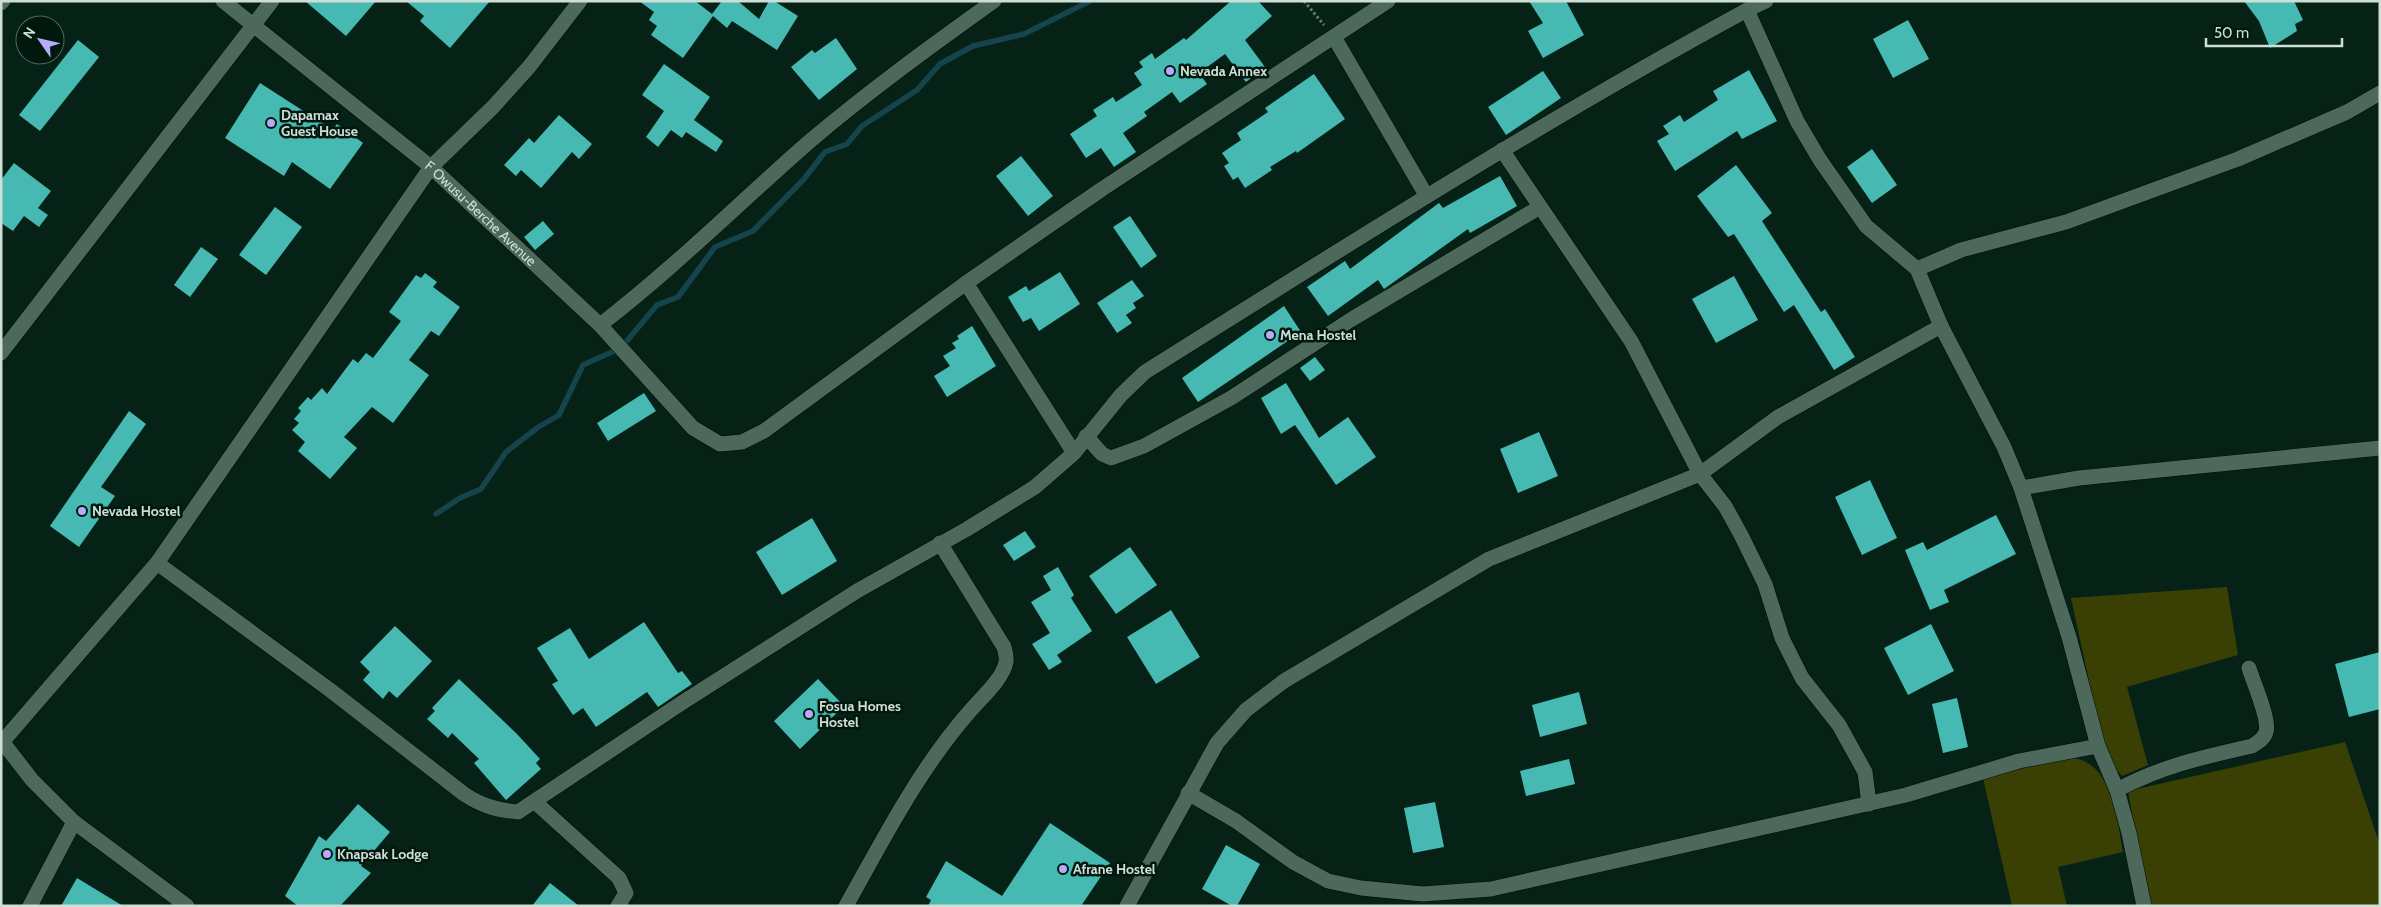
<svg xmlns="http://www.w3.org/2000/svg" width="2381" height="907" font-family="Cabin,sans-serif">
	<rect width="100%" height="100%" fill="#062217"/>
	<!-- green -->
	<path fill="#3a3f04" d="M2227 587 2238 655 2127 687 2148 765 2122 776 2109 761 2102 741 2071 598Z
		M2345 742 2380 845V906H2148L2128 791Z
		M2069 757C2074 758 2080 759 2084 761 2114 775 2118 824 2123 852L2058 867 2067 906H2012L1983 778Z"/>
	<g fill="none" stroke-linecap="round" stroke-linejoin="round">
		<!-- stream -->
		<path stroke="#16444d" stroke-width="5.5" d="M625 343 657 305 678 297 715 247 753 231 804 179 825 152 847 144 862 126 917 90 940 64 973 46 1024 34 1090 1
			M436 514 460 498 481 489 506 452 537 428 559 415 583 365 614 351"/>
	</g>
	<!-- building -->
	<path fill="#46bab2" d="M305 1H376L346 36Z
		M406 1H490L450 48 420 21 424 16Z
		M639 1H695L712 14 722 1H738L759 19 769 1H774L798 16 777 50 732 21 727 28 713 16 683 58 651 35 657 26 649 20 654 12Z
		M1231 1H1258L1272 16 1245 40 1265 67 1246 82 1225 54 1199 73 1207 84 1180 103 1172 92 1144 112 1147 116 1123 133 1136 152 1114 167 1101 148 1086 158 1070 134 1097 116 1093 110 1113 97 1116 102 1142 85 1134 73 1143 67 1139 62 1152 53 1155 59 1184 38 1186 40Z
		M1529 1H1566L1584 35 1543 58 1528 31 1543 23Z
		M2244 1H2294L2303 20 2295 24 2297 31 2270 48 2259 21Z
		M1908 20 1929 59 1893 78 1873 39Z
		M836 38 857 69 819 100 791 67 812 50 815 53Z
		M78 40 99 57 40 131 19 115Z
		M664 64 710 97 694 120 723 141 716 152 686 132 682 138 671 130 658 147 646 137 664 111 642 95Z
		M1749 70 1777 121 1742 139 1737 131 1675 171 1657 141 1669 134 1663 126 1680 115 1684 122 1718 100 1713 91Z
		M1543 71 1561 98 1506 135 1488 107Z
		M1314 74 1345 119 1297 153 1296 151 1270 167 1272 170 1245 188 1238 177 1233 180 1224 166 1229 163 1222 153 1241 140 1237 133 1268 112 1265 108Z
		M260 83 333 130 337 124 363 143 330 189 292 162 284 176 225 138Z
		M559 115 592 144 579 159 572 152 541 188 521 170 516 176 504 165 529 138 534 143Z
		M1872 149 1897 185 1872 203 1847 167Z
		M1021 156 1053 196 1028 216 996 176Z
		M14 163 51 191 38 208 48 215 39 227 24 216 13 231 1 223V180Z
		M1736 165 1772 213 1762 221 1821 312 1825 309 1855 357 1834 370 1794 305 1784 312 1734 234 1728 237 1697 196Z
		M1500 176 1517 206 1470 233 1468 229 1384 289 1378 280 1328 316 1307 287 1345 261 1350 269 1439 203 1443 208Z
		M275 207 302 227 266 275 239 255Z
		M1130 216 1157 256 1141 268 1113 227Z
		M543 221 554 234 535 250 524 237Z
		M201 247 218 259 190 297 174 285Z
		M1060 272 1080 304 1039 331 1031 318 1023 322 1008 297 1026 286 1029 291Z
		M425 273 437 282 433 287 460 307 439 336 431 331 409 360 429 375 393 423 372 407 344 437 357 448 330 479 298 451 305 442 292 430 299 423 294 419 301 411 298 408 308 397 311 400 322 388 327 394 353 359 358 363 366 353 373 358 401 321 389 312 416 275 421 278Z
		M1734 276 1758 320 1716 343 1692 299Z
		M1132 280 1144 296 1133 303 1136 308 1126 315 1132 323 1117 333 1097 303Z
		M1284 306 1301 332 1198 402 1182 378Z
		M972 326 996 366 947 397 934 376 950 366 943 356 956 348 952 343 959 339 957 336Z
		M1315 357 1325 370 1310 381 1300 368Z
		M1286 383 1319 438 1348 417 1376 457 1336 485 1295 425 1281 434 1261 398Z
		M644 393 656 411 608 441 597 423Z
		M129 411 146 424 101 487 115 496 79 547 50 526Z
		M1539 432 1558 476 1518 493 1500 449Z
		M1870 480 1897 538 1862 555 1835 497Z
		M1996 515 2016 554 1944 590 1949 602 1930 610 1905 550 1923 542 1927 550Z
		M812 518 837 561 782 595 756 552Z
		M1025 531 1036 547 1014 561 1003 545Z
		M1130 547 1157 585 1116 614 1089 576Z
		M1058 567 1074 595 1071 598 1092 631 1057 655 1062 662 1049 670 1032 644 1050 633 1031 602 1051 590 1043 576Z
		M1171 610 1200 657 1156 684 1127 637Z
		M644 622 678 673 682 671 692 684 658 707 647 692 596 727 583 708 573 715 552 684 558 681 537 648 570 628 589 659Z
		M1931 624 1954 671 1908 695 1884 648Z
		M395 626 432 661 397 698 389 691 383 699 363 680 370 672 360 662Z
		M2380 652V709L2349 717 2335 664Z
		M459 679 517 734 540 759 536 763 541 769 506 800 474 763 479 759 452 733 448 738 427 719 435 711 432 708Z
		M818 679 844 706 800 749 774 721Z
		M1579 692 1587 724 1540 737 1532 705Z
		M1957 698 1968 747 1943 753 1932 704Z
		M1569 759 1575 784 1526 796 1520 771Z
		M1435 802 1444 847 1413 853 1404 808Z
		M358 804 390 832 361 866 371 873 340 906H298L285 896 319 836 326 841Z
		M1050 823 1110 863 1081 906H928L931 900 926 897 946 861 1002 896Z
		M1226 845 1260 864 1237 906H1232L1202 889Z
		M77 878 123 906H61Z
		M550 883 579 906H532Z"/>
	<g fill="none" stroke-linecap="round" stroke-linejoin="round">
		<!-- minor casing -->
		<g stroke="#000b04" stroke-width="16">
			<g id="minor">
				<path id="s1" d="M223 1 431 167 600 325 693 428 720 444 742 442 764 431 966 283 1102 189 1388 1"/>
				<path d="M1 3 3 1"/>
				<path d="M1747 10 1797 121 1820 160 1866 226 1917 269 1941 326 2004 447 2021 488 2069 637 2098 746 2117 790 2129 833 2144 906"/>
				<path d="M1334 37 1426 195"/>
				<path d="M1502 150 1631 341 1700 474 1725 506 1741 535 1765 584 1782 638 1802 678 1839 725 1865 772 1869 804"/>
				<path d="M1917 269 1961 250 2066 222 2238 159 2347 112 2380 93"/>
				<path d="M966 283 1074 453"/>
				<path d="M600 325C674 268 740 202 810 141 869 91 931 46 994 1"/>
				<path d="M1 353 272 1"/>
				<path d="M1086 436 1102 454 1111 458 1144 446 1231 398 1352 319 1540 207"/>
				<path d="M2021 488 2079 478 2380 448"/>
				<path d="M157 563 330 690 464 794C482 806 497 810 518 812L680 704 857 591 967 529 1035 487 1074 453 1121 395 1145 372C1344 247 1541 122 1747 10L1766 1"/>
				<path d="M1 740 32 780 74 822 187 906"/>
				<path d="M3 741 157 563 431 167 493 107 529 67 580 1"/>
				<path d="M2117 790C2162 766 2203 757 2252 746 2258 742 2264 739 2266 732 2270 719 2253 682 2249 668"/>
				<path d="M1188 793 1236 821 1293 862 1328 881 1361 888 1423 894 1491 889 1906 795 2019 761 2098 746"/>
				<path d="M535 802 619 878 626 893 618 906"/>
				<path d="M30 906 74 822"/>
				<path d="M846 906C884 838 919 769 970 711 981 698 1003 679 1006 662 1007 658 1005 651 1004 647L940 543"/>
				<path d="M1127 906 1217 743 1246 710 1284 681 1489 559 1700 474 1778 417 1941 326"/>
			</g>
		</g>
		<!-- path -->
		<path stroke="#667c72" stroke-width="3" stroke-dasharray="2.5 2.5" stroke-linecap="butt" d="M1304 1 1324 25"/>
		<!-- minor -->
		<use href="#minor" stroke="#4c695b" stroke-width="15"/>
	</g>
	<!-- markers -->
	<g fill="#b4acf9" stroke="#00180e" stroke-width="2">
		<circle cx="1170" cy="71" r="5"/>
		<circle cx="271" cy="123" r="5"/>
		<circle cx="1270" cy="335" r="5"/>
		<circle cx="82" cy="511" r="5"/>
		<circle cx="809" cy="714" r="5"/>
		<circle cx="327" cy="854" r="5"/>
		<circle cx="1063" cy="869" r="5"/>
	</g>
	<g text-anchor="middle" stroke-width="5" stroke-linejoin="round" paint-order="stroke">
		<!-- poi labels -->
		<g font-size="14" font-weight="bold" fill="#ceded5" stroke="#00180e" text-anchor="start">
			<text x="1180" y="76">Nevada Annex</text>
			<text x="281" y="120">Dapamax<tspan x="281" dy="16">Guest House</tspan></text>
			<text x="1280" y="340">Mena Hostel</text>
			<text x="92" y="516">Nevada Hostel</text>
			<text x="819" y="711">Fosua Homes<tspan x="819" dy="16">Hostel</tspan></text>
			<text x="337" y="859">Knapsak Lodge</text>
			<text x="1073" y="874">Afrane Hostel</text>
		</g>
		<!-- street labels -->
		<g font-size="14" fill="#ceded5" stroke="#00180e">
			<text dy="5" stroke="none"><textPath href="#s1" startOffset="334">F Owusu-Berche Avenue</textPath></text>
		</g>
	</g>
	<!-- border -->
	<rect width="2381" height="907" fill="none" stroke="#ceded5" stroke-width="5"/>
	<!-- north arrow -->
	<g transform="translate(40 40) rotate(304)"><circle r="24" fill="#00180e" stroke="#52675e"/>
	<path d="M0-4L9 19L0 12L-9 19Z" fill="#b4acf9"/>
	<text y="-8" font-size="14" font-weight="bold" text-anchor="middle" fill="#ceded5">N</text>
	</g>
	<!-- scale -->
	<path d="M2206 38v8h136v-8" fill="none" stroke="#ceded5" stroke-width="2.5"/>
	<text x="2214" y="38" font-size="15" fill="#ceded5" stroke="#00180e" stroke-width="4" paint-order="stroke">50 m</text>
</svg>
